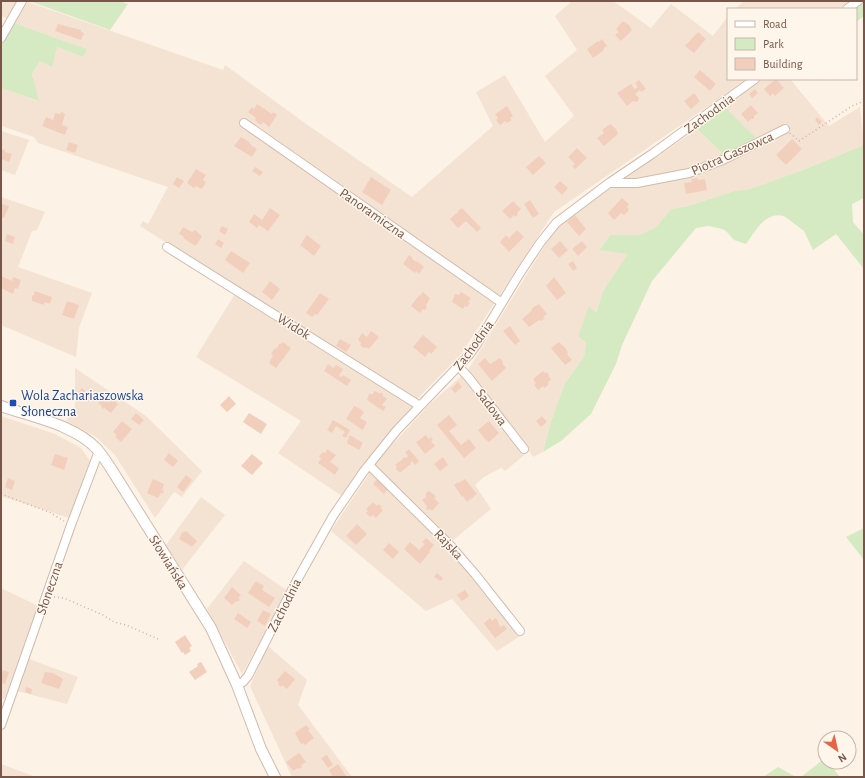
<svg xmlns="http://www.w3.org/2000/svg" width="865" height="778" font-family="'Alegreya Sans',sans-serif">
	<rect width="100%" height="100%" fill="#fcf2e5"/>
	<!-- residential -->
	<path fill="#f4e3d3" d="M1 1H20L10 19 1 16Z
		M572 1H613L651 28 671 4 713 36 728 16V79H746L723 96 554 212 461 354 417 399 332 348 140 226 143 221 148 224 168 187 38 143 34 137 1 126V88L38 101 32 74 40 61 57 47 83 57 87 49 14 23 28 2 223 70 225 65 309 126 412 197 493 126 476 92 505 75 545 142 574 116 545 76 577 50 555 16Z
		M744 1H849L839 9H735Z
		M761 79H790L829 126 860 107 864 145 808 168 750 189 734 191 688 206 671 209 656 227 639 235H610L599 249 629 254 603 291 586 342 584 357 565 383 551 421 543 452 533 457 529 451 505 471 501 468 484 477 475 485 491 509 452 541 525 633 497 651 452 599 426 611 331 531 379 459 429 405 468 370 553 232 570 215 610 189 697 129 725 156 756 139 724 106Z
		M1 131 29 140 15 175 1 170Z
		M1 197 45 212 37 230 32 231 18 267 92 293 79 328 76 357 1 325Z
		M235 294 413 407 357 472 342 496 278 453 301 421 196 357Z
		M75 368 146 416 202 471 182 497 174 492 155 518 115 455 95 436 66 421 75 407Z
		M1 416 55 434 81 448 90 461 69 518 1 496Z
		M201 497 225 515 182 570 166 545Z
		M244 561 288 591 242 674 207 609Z
		M1 588 38 606 5 699 1 698Z
		M268 646 307 680 298 705 352 777H292L250 686Z
		M29 659 78 677 67 704 17 691Z
		M1 764 36 777H1Z"/>
	<!-- green -->
	<path fill="#d5eac3" d="M29 1H119L128 4 110 30Z
		M864 2V16L856 22V9H854Z
		M14 23 87 49 83 57 57 47 52 67 40 61 32 74 39 101 1 88V44Z
		M724 106 757 139 725 156 697 129Z
		M864 145V198L852 204 853 222 864 235V269L836 234 813 250 804 231 784 216C765 211 755 232 746 244L734 240 726 231 722 229 709 226 696 228 652 281 622 345 616 364 591 414 561 441 543 452 551 421 565 383 584 357 586 342 578 336 589 306 596 313 603 291 628 254 599 250 610 235H639L656 227 671 209 688 206 734 191 750 189 808 168Z
		M864 528V560L846 537Z
		M825 758V762H828L840 777H801Z
		M778 767 796 777H763Z"/>
	<!-- building -->
	<path fill="#f2cfbc" d="M623 21 629 25 632 30 621 41 615 35 619 32 616 29Z
		M58 24 81 30V32L84 33 81 40 55 31Z
		M698 32 706 39 694 53 685 46Z
		M602 39 607 46 604 48V50L593 58 587 49 598 41 599 42Z
		M700 70 716 84 710 91 694 77Z
		M776 79 784 88 775 96 773 93 770 96 764 89Z
		M639 80 646 89 641 92 640 90 635 94 639 98 638 101 636 102 633 101 627 106 617 93 631 84 635 89 638 87 635 83Z
		M755 89 758 93 752 98 749 94Z
		M694 93 700 101 691 109 684 101Z
		M257 104 272 114 273 112 277 115 269 127 263 122 261 125 255 121 256 118 248 112 252 107 254 109Z
		M751 105 758 113 754 116V119H751L748 122 741 114Z
		M507 106 513 116 510 118 512 120 507 123 505 121 500 125 496 120 498 118 495 114Z
		M61 112 65 114 62 125 68 127 65 135 42 126 46 117 53 120 55 113 60 114Z
		M817 117 822 122 819 125 815 120Z
		M610 124 616 129 618 134 604 146 597 138 604 133 602 130Z
		M241 137 249 142 251 145 257 149 252 157 234 146Z
		M792 139 802 149 786 165 776 155Z
		M69 142 78 145 75 153 66 150Z
		M577 148 587 158 575 169 572 166 575 164 568 157Z
		M1 149 5 150V152L12 154 9 162 1 159Z
		M539 156 546 163 533 175 526 167Z
		M255 167 263 172 260 176 252 171Z
		M196 169 206 175 203 180 206 182 202 189 196 186 194 188 187 183Z
		M177 177 184 181 179 188 173 184Z
		M371 177 391 190 382 205 362 192Z
		M698 178V180L705 179 707 190 686 194 684 183 692 182 691 179Z
		M560 181 568 188 562 195 554 187Z
		M622 198 629 204 627 207 629 210 624 215 621 213 614 220 608 213Z
		M530 200 539 214 533 218 524 204Z
		M513 201 521 209 517 213 518 214 515 217 514 215 510 219 502 211Z
		M1 204 9 206 4 218 1 217Z
		M270 208 280 215 268 231 259 225 257 228 249 222 254 214 262 220Z
		M462 208 481 228 477 232 466 221 458 228 450 219 458 212V211Z
		M575 215 586 229 579 236 567 222Z
		M222 226 228 229 225 235 219 231Z
		M183 227 192 232 195 230 202 236 198 243 195 246 183 238 184 237 179 234Z
		M517 230 524 237 509 252 500 242 506 235 509 238Z
		M7 234 15 237 13 244 5 241Z
		M307 235 321 246 314 256 300 245Z
		M218 239 224 243 221 248 215 244Z
		M560 241 568 250 559 258 551 249Z
		M582 241 587 247 578 256 572 249Z
		M231 251 250 263 243 273 225 260Z
		M409 255 413 258 412 259 417 262V261L424 267 419 274 416 271 415 273 403 264Z
		M573 261 577 268 573 271 568 264Z
		M1 276 12 281 13 277 21 280 18 289 15 288 13 294 1 288Z
		M554 277 566 293 557 300 546 286Z
		M270 281 280 289 272 300 262 292Z
		M35 291 52 297 50 304 45 302 44 305 32 301V296L34 295Z
		M423 292 430 298 426 306 427 307 425 310 423 309 420 313 411 306 419 295 420 296Z
		M461 292 471 298 468 302 470 303 467 307 465 306 463 309 452 302 455 294 459 295Z
		M320 293 329 299 317 315 315 314 312 317 306 313Z
		M67 301 79 305 74 319 62 315Z
		M539 304 547 314 543 317 545 318 541 321 539 320 529 327 522 319 529 313 532 310 531 309Z
		M510 326 520 341 515 345 503 331Z
		M371 331 379 337 369 349 366 347 364 348 360 345 361 343 358 340 362 333 367 337Z
		M423 335 437 347 431 354 429 352 425 357 413 347Z
		M340 339 351 345 346 352 336 346Z
		M283 342 291 348 276 368 269 363 273 355 271 354 275 348 276 349 280 343 281 344Z
		M559 342 566 349 568 353 567 354 572 360 565 365 551 348Z
		M485 358 490 364 500 358 503 362 502 363 506 368 492 381 478 364Z
		M328 364 333 368 336 365 343 369 339 376 342 377 343 375 351 380 347 386 324 371Z
		M543 371 545 373 547 372 551 380 548 382 549 384 545 388 543 386 538 390 534 385 536 384 533 379Z
		M458 382 462 387 455 393 451 389Z
		M82 388 92 397 88 402 78 393Z
		M374 391 379 393H381L383 394V396L387 399 382 405 386 407 383 411 367 400 369 394H373Z
		M105 394 118 404 111 413 104 408 103 409 101 407 102 406 98 403Z
		M229 396 236 404 227 412 220 405Z
		M354 406 359 408 364 412 360 418 367 422 363 430 346 419Z
		M136 413 144 420 139 425 131 419Z
		M249 413 267 424 261 434 243 422Z
		M449 415 457 425 449 431 461 445 469 439 476 448 464 458 437 425Z
		M542 416 547 422 541 427 536 421Z
		M333 420 350 430 346 438 342 436 345 432 336 426 332 433 327 430Z
		M122 421 132 429 121 442 115 437 117 435 113 432Z
		M489 421 499 433 489 442 485 439 478 430Z
		M350 435 363 443 359 450 347 443 348 441H347Z
		M426 435 429 439 431 437 433 440 431 441 435 446 425 454 416 442Z
		M327 449 336 455 330 462 339 468 335 475 318 463 321 459 319 456 323 452 325 453Z
		M409 449 419 461 415 465 412 461 410 463 411 464 401 472H399L396 469 397 467 395 465 405 457 406 458 408 456 405 452Z
		M169 453 178 461 173 467 164 460Z
		M55 454 68 458 64 470 51 465Z
		M252 454 263 463 252 475 241 466Z
		M443 457 448 465 440 471 434 464Z
		M186 475 192 480 183 492 177 487Z
		M379 477 388 488 384 494 373 484Z
		M8 478 15 481 12 490 5 487Z
		M153 479 164 484 162 490 164 491 163 494 161 493 158 498 147 493Z
		M465 479 477 494 467 502 463 496 462 497 454 485 458 482 459 483Z
		M429 491 436 496 434 498 439 503 432 511 430 509 427 510 426 508 427 506 422 500 426 497V493Z
		M373 502 377 506 379 504 382 507 380 508 383 510 376 518 373 515 370 517 366 513 368 511 366 509Z
		M357 524 367 534 356 545 346 536Z
		M186 531 197 541 192 547 179 539 182 533Z
		M426 538 434 545 429 551 430 552 420 564 404 549 410 542 419 550 425 544 422 542Z
		M389 543 399 552 393 559 383 550Z
		M437 573 443 578 440 581 434 577Z
		M256 581 264 586 262 590 275 598 269 607 248 593Z
		M232 587 241 595 238 598 240 600 237 602 236 601 232 605 224 598Z
		M465 590 469 596 462 601 457 595Z
		M263 610 271 614 265 626 257 621Z
		M238 613 251 622 247 628 234 619Z
		M490 618 492 621 495 618 497 619 500 627 504 625 507 629 495 638 488 629 484 623Z
		M185 635 192 646 189 648 191 651 185 655 183 652 182 653 175 642Z
		M201 662 207 672 195 680 189 672 198 666 197 664Z
		M3 670 9 672 5 684 1 683V675Z
		M285 671 295 679 287 689 282 685 281 687 278 684 279 683 277 680Z
		M45 672 53 673 63 679 59 689 41 683Z
		M26 687 32 689 31 694 25 692Z
		M306 725 310 729 308 730 314 738 305 745 303 743 301 744 295 733Z
		M299 753 306 762 301 765 302 767 299 769 298 768 293 771 286 762Z
		M327 755 333 765 328 768 321 758Z
		M338 764 347 777H333L329 770Z"/>
	<g fill="none" stroke-linecap="round" stroke-linejoin="round">
		<!-- minor casing -->
		<g stroke="#d0bbae" stroke-width="10">
			<path id="minor" d="M847 9 858 1
				M1 38 22 1
				M244 123 502 303
				M609 183H637L689 173 725 159 785 129
				M167 247 420 406
				M459 367 469 378 524 449
				M369 465 450 545 475 574 520 631
				M237 685 243 682 248 676 296 582 333 516 364 471 397 430 469 355 477 344 520 273 540 243 556 223 609 183 652 154 755 79
				M1 725 71 525 99 451"/>
		</g>
		<!-- tertiary casing -->
		<g stroke="#d0bbae" stroke-width="12">
			<path id="tertiary" d="M1 406C32 417 75 425 97 449 102 455 106 461 110 467L211 628 237 685 261 749 275 777"/>
		</g>
		<!-- path -->
		<path stroke="#d7b29f" stroke-width="1.5" stroke-dasharray="1 3" stroke-linecap="butt" d="M790 133 799 141 852 106 864 101
			M1 494 49 512 64 521
			M54 597 64 598 103 615 114 622 126 625 158 639"/>
		<!-- minor -->
		<use href="#minor" stroke="#fff" stroke-width="8"/>
		<!-- tertiary -->
		<use href="#tertiary" stroke="#fff" stroke-width="10"/>
	</g>
	<!-- markers -->
	<rect fill="#1a4fb4" stroke="#fff6eb" stroke-width="1.5" x="9" y="399" width="8" height="8" rx="2"/>
	<g text-anchor="middle" stroke-width="3" stroke-linejoin="round" paint-order="stroke">
		<!-- street labels -->
		<g font-size="14" fill="#76574a" stroke="#fff6eb">
			<text transform="translate(709 113) rotate(-36)" y="5">Zachodnia</text>
			<text transform="translate(732 153) rotate(-24)" y="5">Piotra Gaszowca</text>
			<text transform="translate(373 213) rotate(35)" y="5">Panoramiczna</text>
			<text transform="translate(294 326) rotate(32)" y="5">Widok</text>
			<text transform="translate(473 345) rotate(-54)" y="5">Zachodnia</text>
			<text transform="translate(492 407) rotate(53)" y="5">Sadowa</text>
			<text transform="translate(449 544) rotate(47)" y="5">Rajska</text>
			<text transform="translate(169 562) rotate(58)" y="5">Słowiańska</text>
			<text transform="translate(49 588) rotate(-71)" y="5">Słoneczna</text>
			<text transform="translate(284 605) rotate(-63)" y="5">Zachodnia</text>
		</g>
		<!-- transit labels -->
		<g font-size="14" fill="#164399" stroke="#fff6eb" text-anchor="start">
			<text x="21" y="400">Wola Zachariaszowska<tspan x="21" dy="16">Słoneczna</tspan></text>
		</g>
	</g>
	<!-- border -->
	<rect width="865" height="778" fill="none" stroke="#76574a" stroke-width="4"/>
	<!-- legend -->
	<rect x="727" y="8" width="130" height="72" fill="#fff6eb" stroke="#c8b6ab"/>
	<rect x="735" y="21" width="20" height="6" fill="#ffffff" stroke="#c8b6ab"/>
	<text x="763" y="28" font-size="12" fill="#76574a">Road</text>
	<rect x="735" y="38" width="20" height="12" fill="#d5eac3" stroke="#c8b6ab"/>
	<text x="763" y="48" font-size="12" fill="#76574a">Park</text>
	<rect x="735" y="58" width="20" height="12" fill="#f2cfbc" stroke="#c8b6ab"/>
	<text x="763" y="68" font-size="12" fill="#76574a">Building</text>
	<!-- north arrow -->
	<g transform="translate(837 750) rotate(146)"><circle r="19" fill="#fff6eb" stroke="#c8b6ab"/>
	<path d="M0-3L7 15L0 10L-7 15Z" fill="#e76449"/>
	<text y="-6" font-size="11" font-weight="bold" text-anchor="middle" fill="#76574a">N</text>
	</g>
</svg>
